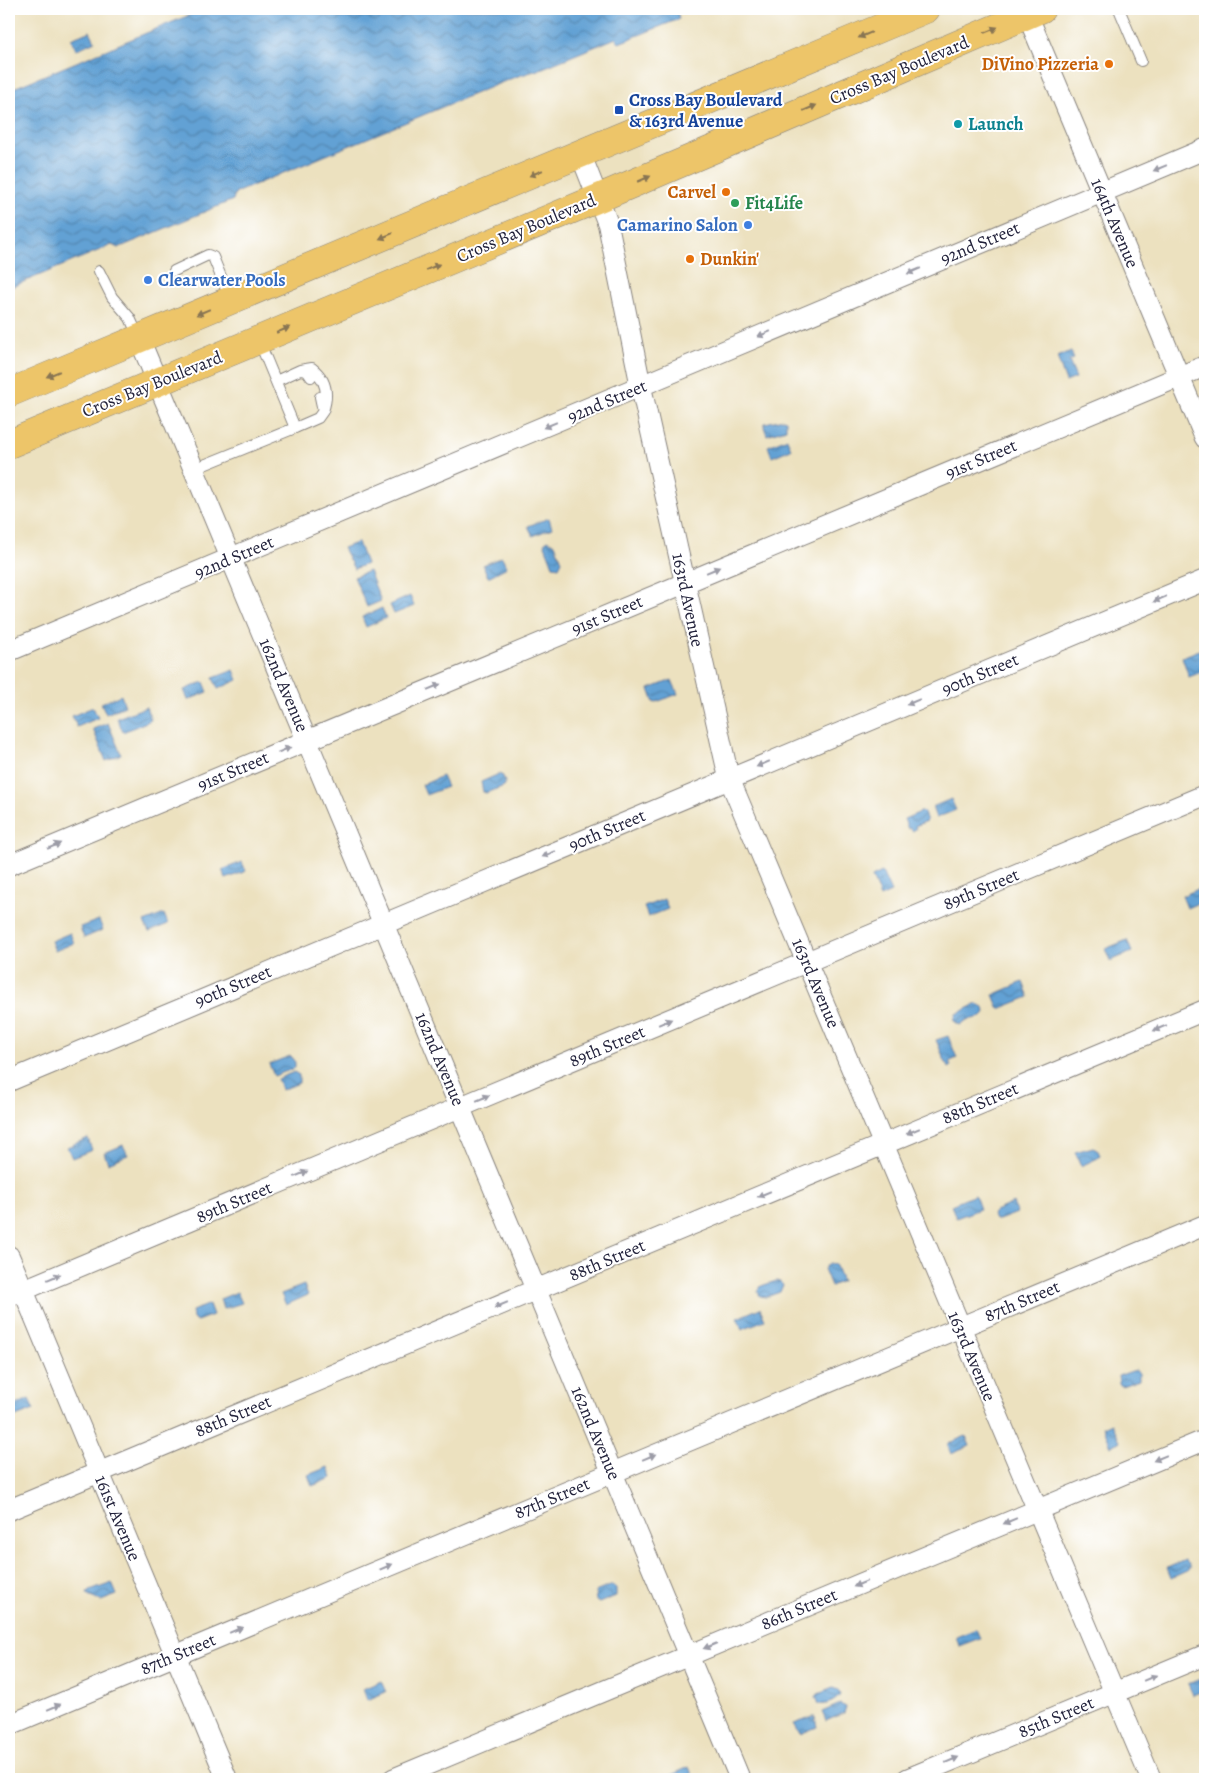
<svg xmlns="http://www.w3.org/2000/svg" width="1214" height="1788" font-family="Alegreya,serif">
	<defs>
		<pattern id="water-waves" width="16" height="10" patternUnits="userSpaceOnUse" patternTransform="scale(1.25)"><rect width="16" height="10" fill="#62a1d4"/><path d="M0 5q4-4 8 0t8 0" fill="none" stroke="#5083ad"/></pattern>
	</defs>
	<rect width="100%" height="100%" fill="#fff"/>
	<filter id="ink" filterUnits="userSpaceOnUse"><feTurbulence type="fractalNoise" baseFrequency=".02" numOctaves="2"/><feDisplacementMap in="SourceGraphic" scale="10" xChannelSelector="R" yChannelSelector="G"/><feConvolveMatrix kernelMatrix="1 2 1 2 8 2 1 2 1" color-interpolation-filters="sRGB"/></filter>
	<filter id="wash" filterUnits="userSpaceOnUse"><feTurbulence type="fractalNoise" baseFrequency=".0096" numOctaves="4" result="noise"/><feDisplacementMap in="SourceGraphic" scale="20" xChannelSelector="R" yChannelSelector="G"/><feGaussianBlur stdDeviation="1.12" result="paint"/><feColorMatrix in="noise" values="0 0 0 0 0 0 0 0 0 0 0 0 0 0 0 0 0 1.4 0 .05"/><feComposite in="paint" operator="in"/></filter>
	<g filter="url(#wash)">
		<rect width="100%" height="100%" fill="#ece1bf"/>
		<!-- water -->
		<path fill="url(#water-waves)" stroke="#426288" d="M204 9H679L677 10 679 19 619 43 616 38 538 70 515 77 235 193 233 200 118 248 112 245 9 288V90Z
			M90 31 95 41 76 50 71 39Z
			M1071 352 1074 359 1069 361 1076 378 1066 382 1057 357Z
			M783 419 786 420V429L767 435 764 427 765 423Z
			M787 438 791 449 772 457 768 446Z
			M549 518 552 528 533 536 528 526Z
			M548 540 555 544 562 561 559 567 553 566 544 543Z
			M358 542 366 564 354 569 343 548Z
			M502 557 507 567 488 577 483 565Z
			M369 571 381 601 367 607 354 577Z
			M410 596 414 606 394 614 390 605Z
			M382 608 386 618 366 627 362 617Z
			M1204 648 1205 660 1201 662 1204 671 1189 677 1182 657Z
			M234 670 238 680 218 689 213 678Z
			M672 680 678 694 654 703 649 689Z
			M204 682 208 692 188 700 184 690Z
			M121 695 125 706 106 714 101 703Z
			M93 707 98 718 77 727 72 716Z
			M146 707 151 720 123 732 117 718Z
			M108 723 121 754 106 761 93 729Z
			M499 774 503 776 505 782 504 786 486 793 483 792 481 782Z
			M442 776 447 787 426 795 422 785Z
			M951 799 956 810 936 818 932 807Z
			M923 811 927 821 915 826 916 829 912 831 910 828 908 829 904 819Z
			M242 862 246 871 226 879 222 870Z
			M882 872 891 892 880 897 872 877Z
			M1205 886V900L1187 908 1182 896Z
			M664 899 668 909 648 917 644 907Z
			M164 914 168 924 149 932 144 922Z
			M99 920 103 930 84 938 80 927Z
			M70 933 74 943 55 951 51 941Z
			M1127 940 1132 952 1110 961 1105 949Z
			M1023 982 1029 997 999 1009 993 995Z
			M977 1004 984 1007 985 1012 982 1017 967 1020 960 1025 954 1021 956 1014Z
			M948 1036 957 1058 949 1062 951 1066 948 1068 936 1040Z
			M290 1056 295 1062V1068L274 1076 269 1064Z
			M294 1072 299 1075V1083L282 1090 277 1079Z
			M88 1138 92 1150 72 1158 67 1147Z
			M123 1145 128 1155 108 1163 104 1153Z
			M1093 1147 1097 1149 1100 1155 1098 1158 1081 1166 1075 1152Z
			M975 1195 980 1209 956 1218 951 1205Z
			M1013 1203 1017 1213 999 1220H995L992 1214 995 1211Z
			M829 1263 835 1264 842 1281 831 1286 824 1269Z
			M776 1281 780 1282 783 1285 780 1292 766 1297 760 1296 758 1291 761 1286Z
			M304 1285 308 1295 286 1305 281 1294Z
			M237 1292 242 1303 223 1309 220 1299Z
			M209 1304 213 1315 197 1321 193 1319 192 1311Z
			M760 1308 765 1320 742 1329 737 1318Z
			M1135 1370 1139 1373V1380L1122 1386 1119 1384 1118 1376Z
			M29 1399 34 1410 13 1418 9 1408Z
			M1112 1423 1120 1442 1111 1446 1103 1427Z
			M966 1436 970 1446 951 1454 947 1444Z
			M328 1467 332 1478 312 1486 308 1475Z
			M1185 1560 1191 1567 1188 1568 1189 1570 1171 1578 1167 1568Z
			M112 1583 117 1595 101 1601 88 1595 87 1592Z
			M612 1585 616 1588V1596L599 1603 596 1601 595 1592Z
			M976 1629 980 1638 959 1646 956 1637Z
			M1205 1677V1690L1193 1695 1188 1684Z
			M381 1681 386 1692 367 1700 363 1689Z
			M833 1688 838 1690 840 1695C836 1701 826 1706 819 1704L816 1697 818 1694Z
			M840 1704 846 1707 844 1713 826 1721 822 1712Z
			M813 1717H815L817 1727 800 1734 794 1724Z
			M689 1767 694 1779H670L669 1776Z"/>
	</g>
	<g filter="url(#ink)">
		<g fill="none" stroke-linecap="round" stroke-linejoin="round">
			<!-- lane casing -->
			<g stroke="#87827d" stroke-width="12">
				<path id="lane" d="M1119 9 1141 61
					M99 271 112 297 130 318 139 338
					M174 271 208 255 213 257 230 299
					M300 370 312 368C326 379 329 394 323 411
					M276 381 300 370 307 371 311 377
					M295 428 318 418 323 411 320 397
					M194 469 295 428 259 341"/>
			</g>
			<!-- street casing -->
			<g stroke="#87827d" stroke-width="22">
				<path id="street" d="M1025 9 1205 438
					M581 155 608 224 641 387 729 778 1151 1779
					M139 338 740 1779
					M9 651 1205 149
					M9 865 1205 366
					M9 1081 1205 580
					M9 1256 227 1779
					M9 1296 1205 795
					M9 1510 1205 1010
					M9 1725 1205 1225
					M393 1779 1205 1440
					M907 1779 1205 1655"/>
			</g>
			<!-- primary casing -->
			<g stroke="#87827d" stroke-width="29">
				<path id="primary" d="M9 393 926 9
					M9 444 599 198 1041 9"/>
			</g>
			<!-- lane -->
			<use href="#lane" stroke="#fff" stroke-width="10"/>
			<!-- street -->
			<use href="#street" stroke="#fff" stroke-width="20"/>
			<!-- primary -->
			<use href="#primary" stroke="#edc569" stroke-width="28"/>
		</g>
		<!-- one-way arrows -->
		<defs><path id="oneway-solid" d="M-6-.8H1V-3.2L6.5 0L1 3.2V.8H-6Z" transform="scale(1.25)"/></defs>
		<g fill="#887452">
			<use href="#oneway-solid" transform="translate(991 30) rotate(-23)"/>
			<use href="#oneway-solid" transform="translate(865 35) rotate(157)"/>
			<use href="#oneway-solid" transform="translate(810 108) rotate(-23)"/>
			<use href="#oneway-solid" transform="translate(536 173) rotate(157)"/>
			<use href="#oneway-solid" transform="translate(644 179) rotate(-23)"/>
			<use href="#oneway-solid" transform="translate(386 236) rotate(157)"/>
			<use href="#oneway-solid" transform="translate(433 267) rotate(-23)"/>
			<use href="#oneway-solid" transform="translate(203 312) rotate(157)"/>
			<use href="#oneway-solid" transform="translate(283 330) rotate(-23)"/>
			<use href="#oneway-solid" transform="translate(53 374) rotate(157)"/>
		</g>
		<g fill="#9c9ca7">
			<use href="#oneway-solid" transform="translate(1160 168) rotate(157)"/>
			<use href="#oneway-solid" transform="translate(914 271) rotate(157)"/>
			<use href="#oneway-solid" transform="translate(764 334) rotate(157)"/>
			<use href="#oneway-solid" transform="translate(550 425) rotate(157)"/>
			<use href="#oneway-solid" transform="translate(713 570) rotate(-23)"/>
			<use href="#oneway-solid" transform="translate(1160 599) rotate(157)"/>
			<use href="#oneway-solid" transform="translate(434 687) rotate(-23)"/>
			<use href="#oneway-solid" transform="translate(913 702) rotate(157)"/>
			<use href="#oneway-solid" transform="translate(284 750) rotate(-22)"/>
			<use href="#oneway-solid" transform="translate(763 764) rotate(157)"/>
			<use href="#oneway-solid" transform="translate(54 846) rotate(-23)"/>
			<use href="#oneway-solid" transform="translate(549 854) rotate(157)"/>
			<use href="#oneway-solid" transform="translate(665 1022) rotate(-23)"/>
			<use href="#oneway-solid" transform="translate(1160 1028) rotate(157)"/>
			<use href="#oneway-solid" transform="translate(483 1098) rotate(-23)"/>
			<use href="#oneway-solid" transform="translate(913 1131) rotate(157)"/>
			<use href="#oneway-solid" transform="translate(301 1174) rotate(-23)"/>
			<use href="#oneway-solid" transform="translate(764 1194) rotate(157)"/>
			<use href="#oneway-solid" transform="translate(54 1277) rotate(-23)"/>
			<use href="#oneway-solid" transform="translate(501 1305) rotate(157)"/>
			<use href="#oneway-solid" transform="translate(649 1457) rotate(-23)"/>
			<use href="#oneway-solid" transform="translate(1160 1458) rotate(157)"/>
			<use href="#oneway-solid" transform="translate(1010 1521) rotate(157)"/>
			<use href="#oneway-solid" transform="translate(386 1567) rotate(-23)"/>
			<use href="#oneway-solid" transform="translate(860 1584) rotate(157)"/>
			<use href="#oneway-solid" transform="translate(236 1630) rotate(-23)"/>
			<use href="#oneway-solid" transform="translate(710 1646) rotate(158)"/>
			<use href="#oneway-solid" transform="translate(1150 1678) rotate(-23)"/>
			<use href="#oneway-solid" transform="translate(54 1707) rotate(-23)"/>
			<use href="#oneway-solid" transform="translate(952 1760) rotate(-23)"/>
		</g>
	</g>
	<!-- markers -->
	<g fill="#e8710a" stroke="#fff" stroke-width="2">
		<circle cx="1109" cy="64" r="5"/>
		<circle cx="726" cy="192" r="5"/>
		<circle cx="690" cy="259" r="5"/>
	</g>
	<rect fill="#1a4fb4" stroke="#fff" stroke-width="2" x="614" y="105" width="10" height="10" rx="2.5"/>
	<circle fill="#0f9aa8" stroke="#fff" stroke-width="2" cx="958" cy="124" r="5"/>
	<circle fill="#2e9e5b" stroke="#fff" stroke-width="2" cx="735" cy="203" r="5"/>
	<g fill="#3f7fe0" stroke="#fff" stroke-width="2">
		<circle cx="748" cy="225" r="5"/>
		<circle cx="148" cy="280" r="5"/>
	</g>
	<g text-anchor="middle" stroke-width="4" stroke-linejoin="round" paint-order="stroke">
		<!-- food labels -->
		<g font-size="18" font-weight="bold" fill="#c56008" stroke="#fff" text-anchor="end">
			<text x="1099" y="70">DiVino Pizzeria</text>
			<text x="716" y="198">Carvel</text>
			<text x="700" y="265" text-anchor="start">Dunkin'</text>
		</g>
		<!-- street labels -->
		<g font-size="18" fill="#22223b" stroke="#fff">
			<text transform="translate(899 70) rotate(-23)" y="6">Cross Bay Boulevard</text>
			<text transform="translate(1115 223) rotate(67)" y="6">164th Avenue</text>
			<text transform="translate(526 228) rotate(-23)" y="6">Cross Bay Boulevard</text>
			<text transform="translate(980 243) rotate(-23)" y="6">92nd Street</text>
			<text transform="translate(152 384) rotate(-22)" y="6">Cross Bay Boulevard</text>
			<text transform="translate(607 401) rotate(-23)" y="6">92nd Street</text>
			<text transform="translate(981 459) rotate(-23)" y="6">91st Street</text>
			<text transform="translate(234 557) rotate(-23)" y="6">92nd Street</text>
			<text transform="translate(688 600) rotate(78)" y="6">163rd Avenue</text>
			<text transform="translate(607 615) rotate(-23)" y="6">91st Street</text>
			<text transform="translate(980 674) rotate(-23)" y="6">90th Street</text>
			<text transform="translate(284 685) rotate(67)" y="6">162nd Avenue</text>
			<text transform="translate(233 771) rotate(-23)" y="6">91st Street</text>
			<text transform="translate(607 830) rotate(-23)" y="6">90th Street</text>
			<text transform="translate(981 889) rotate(-23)" y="6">89th Street</text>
			<text transform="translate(816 983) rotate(67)" y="6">163rd Avenue</text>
			<text transform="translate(233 986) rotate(-23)" y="6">90th Street</text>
			<text transform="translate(607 1046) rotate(-23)" y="6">89th Street</text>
			<text transform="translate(440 1059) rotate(67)" y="6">162nd Avenue</text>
			<text transform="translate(980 1103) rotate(-23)" y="6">88th Street</text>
			<text transform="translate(234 1202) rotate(-23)" y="6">89th Street</text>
			<text transform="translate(607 1260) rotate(-23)" y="6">88th Street</text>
			<text transform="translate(1022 1301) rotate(-23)" y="6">87th Street</text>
			<text transform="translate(972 1356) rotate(67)" y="6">163rd Avenue</text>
			<text transform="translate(233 1416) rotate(-23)" y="6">88th Street</text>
			<text transform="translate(596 1433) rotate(67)" y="6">162nd Avenue</text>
			<text transform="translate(552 1498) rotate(-23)" y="6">87th Street</text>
			<text transform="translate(118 1518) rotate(67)" y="6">161st Avenue</text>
			<text transform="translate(799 1609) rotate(-23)" y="6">86th Street</text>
			<text transform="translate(178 1654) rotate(-23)" y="6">87th Street</text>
			<text transform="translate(1056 1717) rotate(-23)" y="6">85th Street</text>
		</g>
		<!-- transit labels -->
		<g font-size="18" font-weight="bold" fill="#164399" stroke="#fff" text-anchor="start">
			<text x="629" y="106">Cross Bay Boulevard<tspan x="629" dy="21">&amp; 163rd Avenue</tspan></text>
		</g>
		<!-- culture labels -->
		<g font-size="18" font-weight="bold" fill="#0d838f" stroke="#fff" text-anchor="start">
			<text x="968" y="130">Launch</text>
		</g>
		<!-- leisure labels -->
		<g font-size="18" font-weight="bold" fill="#27864d" stroke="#fff" text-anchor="start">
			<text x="745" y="209">Fit4Life</text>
		</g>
		<!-- shop labels -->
		<g font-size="18" font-weight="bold" fill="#366cbe" stroke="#fff" text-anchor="end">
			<text x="738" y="231">Camarino Salon</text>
			<text x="158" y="286" text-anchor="start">Clearwater Pools</text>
		</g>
	</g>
	<!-- margin -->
	<rect width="1214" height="1788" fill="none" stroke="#fff" stroke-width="30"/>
</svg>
